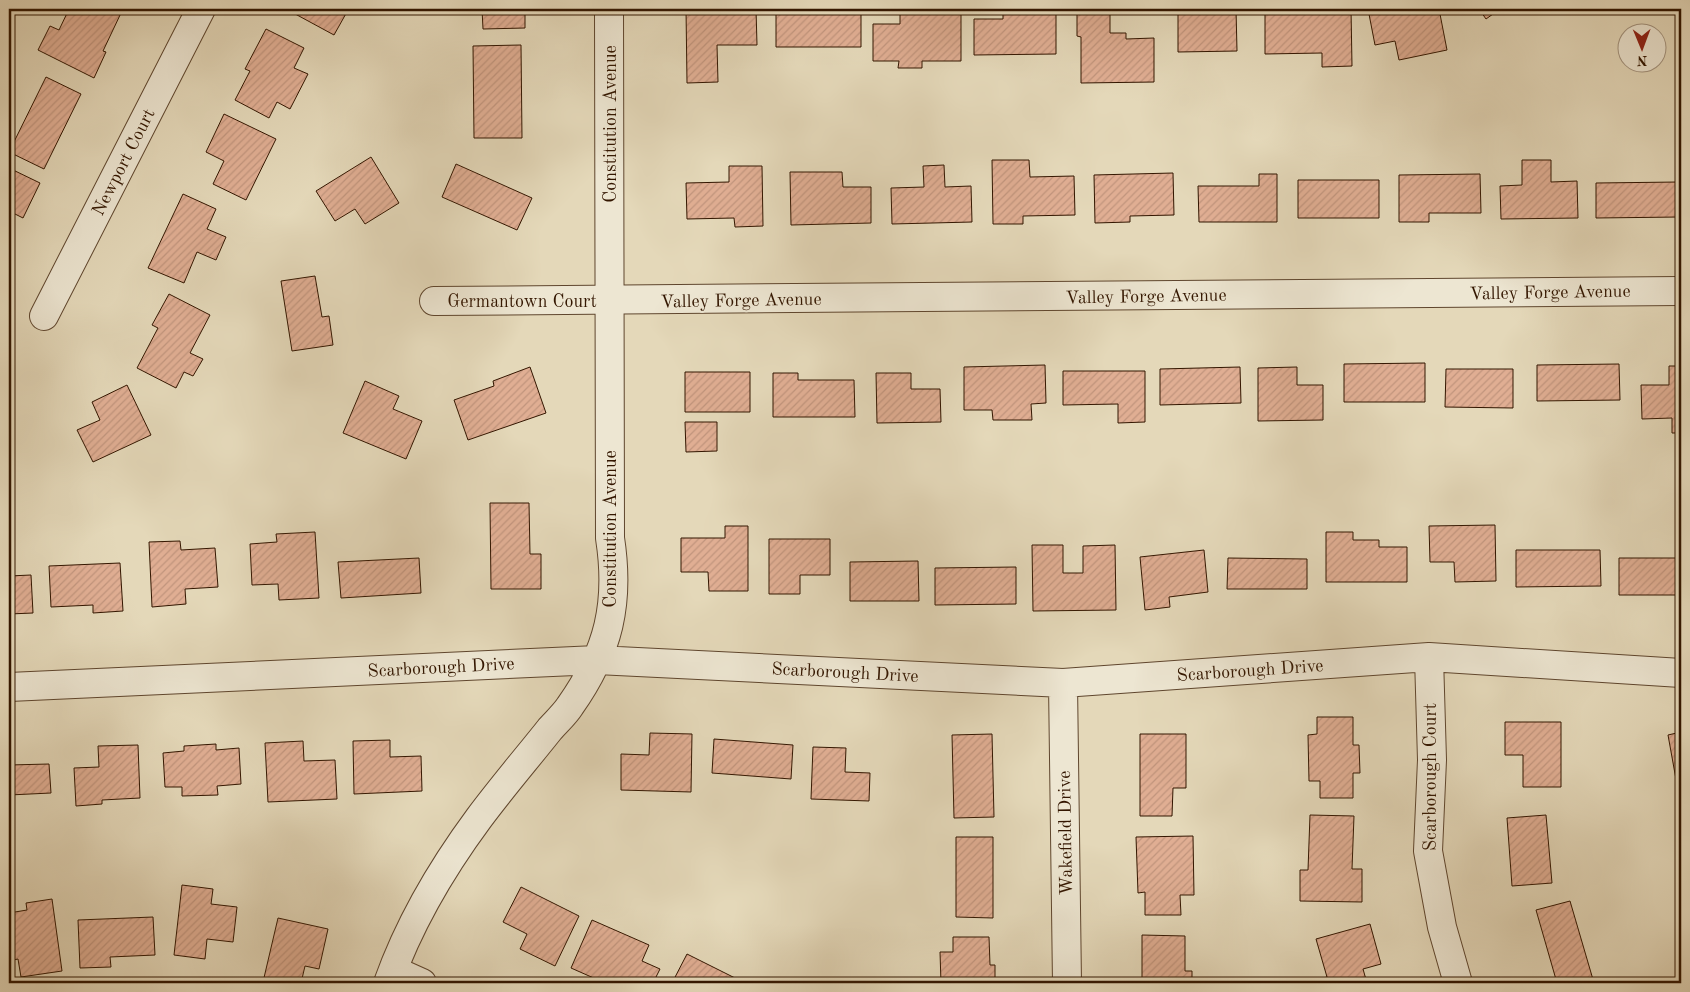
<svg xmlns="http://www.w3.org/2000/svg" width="1690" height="992" font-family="'Old Standard TT',serif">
	<defs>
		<pattern id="building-hatch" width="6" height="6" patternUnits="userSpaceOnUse" patternTransform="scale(1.25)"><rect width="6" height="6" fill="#e0ae93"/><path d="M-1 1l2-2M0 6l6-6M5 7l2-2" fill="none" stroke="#c1957d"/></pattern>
	</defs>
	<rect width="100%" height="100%" fill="#e4d8b9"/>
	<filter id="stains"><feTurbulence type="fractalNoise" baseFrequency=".004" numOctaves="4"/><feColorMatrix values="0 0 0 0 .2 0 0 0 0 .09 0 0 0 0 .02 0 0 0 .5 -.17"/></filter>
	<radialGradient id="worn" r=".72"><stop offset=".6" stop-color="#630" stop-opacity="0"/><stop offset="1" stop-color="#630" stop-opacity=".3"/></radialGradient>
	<!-- building -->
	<path fill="url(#building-hatch)" stroke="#331600" d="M69 9H112L121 13 103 51 106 52 94 78 38 50 50 26 59 30Z
		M286 9H346L348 10 334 35Z
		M482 9H525V28L483 29Z
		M686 9H756L757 45H717L718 82 687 83Z
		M776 9H861V47H776Z
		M900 9H961V61H922V68H898L899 61H873V24H900Z
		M1056 9V54L974 55V19H1003V10Z
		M1077 9H1110V33H1126V39L1154 38V82L1081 83V37L1077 36Z
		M1210 9H1236L1237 51 1178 52V13H1210Z
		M1265 9H1351L1352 66 1322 67V53L1265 54Z
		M1368 9H1439L1447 50 1399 60 1395 41 1375 45Z
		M1479 9H1500L1486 19Z
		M266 29 304 48 294 68 308 74 290 109 277 102 269 118 235 100 250 71 245 69Z
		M521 45 522 138H474L473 46Z
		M46 77 81 94 44 169 9 152Z
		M224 114 276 139 246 200 213 184 224 161 206 152Z
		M371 157 399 203 365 224 355 209 335 221 316 191Z
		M992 160H1029L1030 177 1074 176 1075 215 1023 216V224H993Z
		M1522 160H1551V182L1577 181 1578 218 1501 219 1500 186 1522 185Z
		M456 164 532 198 517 230 442 197Z
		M944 165 945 187 971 186 972 222 892 224 891 188 924 187 923 166Z
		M729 166H762L763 226 735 227 734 218 687 219 686 183 729 182Z
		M9 168 40 183 23 218 9 211Z
		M790 172H842L843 187H871V223L791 225Z
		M1173 173 1174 215 1130 216V222L1095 223 1094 175Z
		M1259 174H1277V222H1199L1198 186H1259Z
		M1480 174 1481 213H1429V222H1399V175Z
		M1298 180H1379V218H1298Z
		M1678 182 1679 217 1596 218V183Z
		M183 194 216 209 207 229 226 237 216 260 197 252 184 283 148 268Z
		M315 276 322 317 329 316 333 345 292 351 281 281Z
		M169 294 210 315 190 353 203 359 193 376 184 372 176 388 137 368 158 328 152 325Z
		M1425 363V402H1344V364Z
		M1619 364 1620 400 1537 401V365Z
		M1045 365 1046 403 1031 404 1032 420H993L992 410H964V367Z
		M1669 366H1681V433H1672V418L1642 419 1641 385H1669Z
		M530 367 546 413 468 440 454 400 494 386 493 381Z
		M1240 367 1241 403 1160 405V369Z
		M1297 367V385H1323V420L1258 421V368Z
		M1446 369H1513V408L1445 407Z
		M1063 371H1145V422L1118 423V404L1063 405Z
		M685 372H750V412H685Z
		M773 373H798V380H854L855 417H773Z
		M876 373H911V389H940L941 422 877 423Z
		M365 381 399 396 393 409 422 421 406 459 343 433Z
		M127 385 151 435 93 462 77 430 100 420 92 402Z
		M685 422H717V451L686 452Z
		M490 503H529L530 554H541V589H491Z
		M1495 525 1496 581 1455 582 1454 562H1430L1429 526Z
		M725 526H748V591H709L708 572H681V538H725Z
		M315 532 319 598 279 600 278 584 252 585 250 544 277 542 276 534Z
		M1326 532H1353V540H1379V547H1407V582H1326Z
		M769 539H830V575H800V594H769Z
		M180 541 181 550 215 548 218 587 185 589 186 604 152 607 149 542Z
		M1032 545H1063V573H1083V546L1115 545 1116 610 1033 611Z
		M1204 550 1208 592 1169 597 1170 607 1145 610 1140 557Z
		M1516 550H1600L1601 586 1516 587Z
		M419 558 421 593 341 598 338 562Z
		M1228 558 1307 559V589H1227Z
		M1619 558H1681V595H1619Z
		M918 561 919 601H850V562Z
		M120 563 123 611 93 613V605L51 607 49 566Z
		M1016 567V604L935 605V568Z
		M31 575 33 613 9 614V576Z
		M1317 717H1353V745H1359L1360 773H1353V798H1320V781H1309L1308 735 1317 734Z
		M1505 722H1561V787H1523V755H1505Z
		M1681 732V807L1668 735Z
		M650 733 692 734 691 792 621 790V754L649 755Z
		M992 734 994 817 954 818 952 735Z
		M1140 734H1186V788H1173L1172 816H1140Z
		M714 739 793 745 791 779 712 773Z
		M390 740V757L421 756 422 791 354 794 353 741Z
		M303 741 304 761 335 760 337 799 268 802 265 743Z
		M216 744V750L239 748 241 784 217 786 218 795 182 796V787H165L163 753 184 751V746Z
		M138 745 140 798 102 800V804L76 806 74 768 99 767 98 746Z
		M813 747 846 748 845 772 870 773 869 801 811 799Z
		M49 764 51 793 9 795V765Z
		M1310 815 1354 816 1352 869H1362V902L1300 901V870H1308Z
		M1546 815 1552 883 1512 886 1507 818Z
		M1193 836 1194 895H1180L1181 915H1145V892L1138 893 1136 837Z
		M956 837H993V918L956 917Z
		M182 885 213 889 211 904 237 907 233 942 207 939 205 959 174 955Z
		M521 887 579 916 555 966 520 949 527 934 503 922Z
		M52 899 62 971 21 977 18 959 9 961V913L27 910 26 903Z
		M1570 901 1594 983H1557L1536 910Z
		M153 917 155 955 110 957 111 967 80 968 78 920Z
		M278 918 328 929 319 969 305 966 301 983H271L263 982Z
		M592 920 649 945 642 961 660 969 653 983H605L571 968Z
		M1370 924 1381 964 1363 969 1367 983H1306L1327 977 1316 939Z
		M1142 935 1185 936V971H1192V983H1142Z
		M953 937H989L990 965H995V983H941L940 952H953Z
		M687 954 745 983H672Z"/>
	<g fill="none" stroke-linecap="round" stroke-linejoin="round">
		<!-- street casing -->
		<g stroke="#5f462e" stroke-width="30">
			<path id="street" d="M434 301 1681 291
				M44 316 201 9
				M1429 657 1432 760 1428 851 1442 927 1458 983
				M1063 683 1067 983
				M9 687 597 660 1063 683 1429 657 1681 673
				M393 970 422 983
				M388 983C409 924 442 868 479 818 502 787 527 758 550 729 557 721 565 714 570 706 609 651 620 603 610 538L609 9"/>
		</g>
		<!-- street -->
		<use href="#street" stroke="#ede6d2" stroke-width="28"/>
	</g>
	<g text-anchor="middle" stroke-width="4" stroke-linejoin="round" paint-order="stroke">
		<!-- street labels -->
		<g font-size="18" fill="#331600" stroke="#ede6d2">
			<text transform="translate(610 124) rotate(-90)" y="6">Constitution Avenue</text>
			<text transform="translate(123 162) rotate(-63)" y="6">Newport Court</text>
			<text transform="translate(1550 292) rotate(-1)" y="6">Valley Forge Avenue</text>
			<text transform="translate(1146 296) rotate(-1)" y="6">Valley Forge Avenue</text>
			<text transform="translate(741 300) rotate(-1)" y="6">Valley Forge Avenue</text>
			<text x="522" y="307">Germantown Court</text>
			<text transform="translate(610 529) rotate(-90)" y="6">Constitution Avenue</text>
			<text transform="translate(441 667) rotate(-3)" y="6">Scarborough Drive</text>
			<text transform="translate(1250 670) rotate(-4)" y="6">Scarborough Drive</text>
			<text transform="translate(845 672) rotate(3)" y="6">Scarborough Drive</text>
			<text transform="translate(1430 777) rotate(-90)" y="6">Scarborough Court</text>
			<text transform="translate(1065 833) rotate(-91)" y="6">Wakefield Drive</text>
		</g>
	</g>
	<!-- margin -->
	<rect width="1690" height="992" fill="none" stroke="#e4d8b9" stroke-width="30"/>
	<rect x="10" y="10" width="1670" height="972" fill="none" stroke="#331600" stroke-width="2.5"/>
	<rect x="15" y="15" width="1660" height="962" fill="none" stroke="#331600"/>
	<!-- north arrow -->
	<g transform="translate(1642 48) rotate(179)"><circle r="24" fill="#ede6d2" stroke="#a3937e"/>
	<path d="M0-4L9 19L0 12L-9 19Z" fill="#8f2418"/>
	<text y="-8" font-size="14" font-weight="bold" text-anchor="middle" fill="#331600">N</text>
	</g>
	<rect width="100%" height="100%" filter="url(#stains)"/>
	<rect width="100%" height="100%" fill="url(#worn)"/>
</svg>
